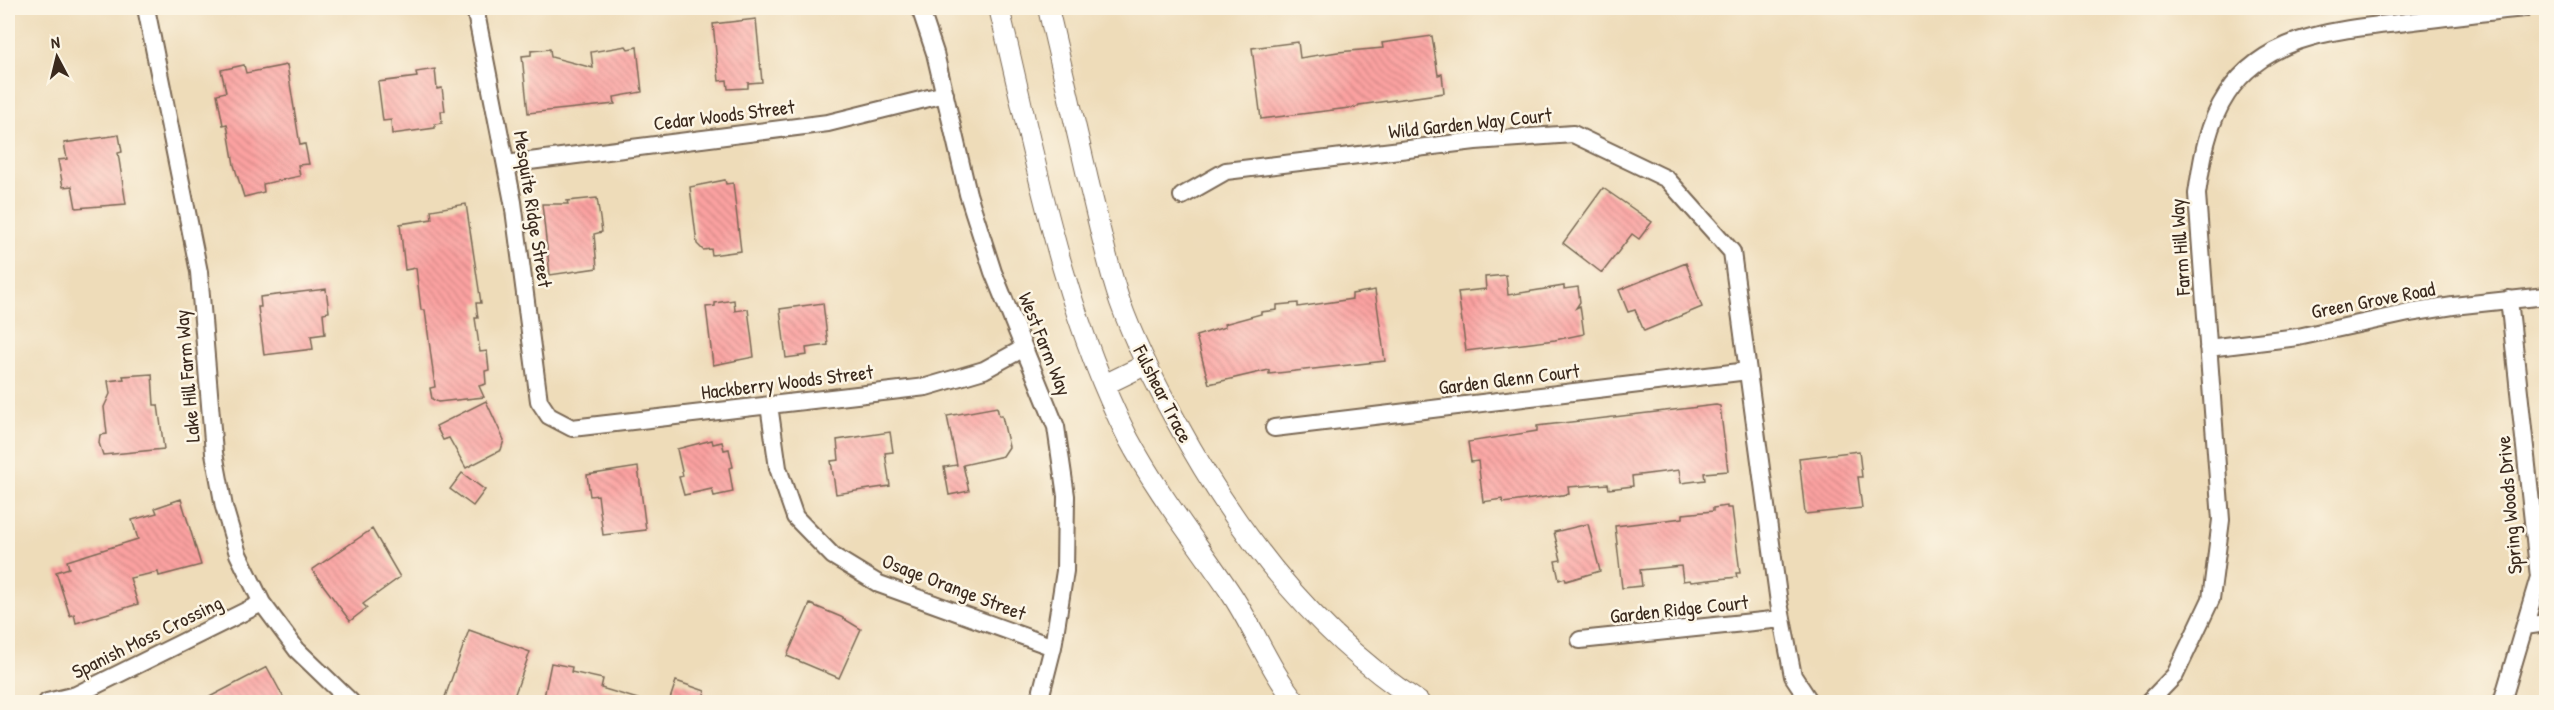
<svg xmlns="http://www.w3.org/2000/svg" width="2554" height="710" font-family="'Patrick Hand',sans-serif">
	<defs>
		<pattern id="building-back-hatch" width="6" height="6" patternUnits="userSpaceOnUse" patternTransform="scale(1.5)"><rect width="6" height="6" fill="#fca2a1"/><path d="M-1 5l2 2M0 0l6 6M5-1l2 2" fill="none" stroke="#cd8483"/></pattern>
	</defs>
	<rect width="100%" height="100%" fill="#fcf5e5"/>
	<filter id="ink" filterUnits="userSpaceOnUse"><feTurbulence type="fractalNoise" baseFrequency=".0167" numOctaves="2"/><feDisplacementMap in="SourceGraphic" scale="12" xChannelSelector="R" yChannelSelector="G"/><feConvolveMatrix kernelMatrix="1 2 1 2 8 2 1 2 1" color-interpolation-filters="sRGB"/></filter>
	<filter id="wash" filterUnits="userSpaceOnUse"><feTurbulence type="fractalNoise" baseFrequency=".008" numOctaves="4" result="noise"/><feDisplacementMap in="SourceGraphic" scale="24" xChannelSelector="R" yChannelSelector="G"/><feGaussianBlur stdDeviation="1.35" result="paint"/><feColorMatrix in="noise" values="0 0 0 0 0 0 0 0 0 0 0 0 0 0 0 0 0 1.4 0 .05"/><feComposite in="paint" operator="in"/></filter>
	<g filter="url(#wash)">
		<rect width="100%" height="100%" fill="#eedcb9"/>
		<g id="blocks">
			<!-- building -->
			<path fill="url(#building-back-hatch)" d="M756 19 762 82 748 83V88L728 89 727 80 719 81 713 24Z
				M1432 36 1438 75 1442 74 1444 93 1359 105 1357 107 1261 119 1252 48 1298 42 1300 58 1338 52 1383 48 1382 43Z
				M626 46 628 49 637 47 642 92 614 97 615 104 528 113 522 56 531 55V51L550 49 551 57 593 68 591 52Z
				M244 65 246 73 287 65 300 145 305 144 309 164 298 165 300 176 263 184 264 192 244 197 234 165 227 124 223 125 217 94 226 92 221 70Z
				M435 69 437 89 442 88 445 111H441L442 123 435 124V128L392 134 391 120 383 121 378 82 417 77 416 72Z
				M119 135 122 152 118 153 126 204 76 208 72 186 63 187 58 160 67 159 64 143Z
				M725 180 726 184 733 183 741 251 712 255 711 249 703 250 697 244 690 187Z
				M1603 188 1652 222 1639 239 1632 234 1602 273 1563 243Z
				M597 198 602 232 594 234 597 268 550 275 542 204H568L567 201Z
				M466 204 481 303H476L478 318H475L480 352 487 351 489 370 485 371 486 384 479 386 484 397 438 402 432 399 430 388 435 387 425 310H421L416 268 405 270 400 224 432 219 431 210Z
				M1686 263 1702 307 1644 331 1635 310 1628 312 1619 290Z
				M1506 275 1508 295 1564 286V289L1578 287 1580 302 1576 308 1580 306 1584 334 1555 340 1466 351 1458 292 1486 289 1485 277Z
				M326 289 329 312 323 313 325 334 311 336 313 349 264 355 258 307H261L260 297Z
				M1375 290 1385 361 1269 374V370L1209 384 1196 336 1225 327 1224 324 1261 314V312L1277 310V305L1298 303V307L1352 299V294Z
				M734 300 735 311 748 309 754 357 713 365 706 307 715 306V303Z
				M823 303 828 345 806 348 807 355 786 358 780 309Z
				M152 374 154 405H158L164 449 103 455 99 443 100 435 107 434 104 407 110 394 108 381 124 379 123 376Z
				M486 401 504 440 501 450 466 468 449 438 443 440 436 426Z
				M1716 405 1720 406 1728 471 1704 473 1705 480 1681 483 1679 470 1632 476 1633 486 1609 489 1608 484 1568 487 1569 494 1503 503 1502 499 1483 502 1478 461 1471 462 1468 442 1537 431V426L1554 424Z
				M997 407 999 416H1002L1009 447 1003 456 963 465 969 491 949 495 944 467 957 465 947 416Z
				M890 432 893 452 885 453 890 486 836 494 831 461 839 460 837 440Z
				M712 440 713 444 722 442 724 450 729 449 733 467 729 468 733 492 714 496 712 489 684 495 679 477 683 476 677 449Z
				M1859 451 1862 477H1858L1862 508 1805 514 1799 458Z
				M638 467 646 530 603 535 598 495 590 496 587 475Z
				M462 473 485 490 473 506 450 489Z
				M181 499 201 565 159 576 158 572 130 578 138 604 76 623 74 614 70 616 56 572 69 568 67 561 138 539 132 520 157 513 155 508Z
				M1727 506V508H1732L1740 573H1736L1737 577 1691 582 1690 580 1683 581 1681 566 1640 570 1642 586 1622 588 1615 526 1683 518V514L1713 511V508Z
				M1588 524 1600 571 1566 581 1565 578 1559 580 1555 561 1561 560 1554 532Z
				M372 529 400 577 363 604 367 608 350 621 312 570Z
				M810 604 841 617 861 629 839 678 787 656Z
				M469 630 530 652 512 702H462L445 697Z
				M551 663 572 667 571 672 603 679 601 688 638 699V702H543Z
				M267 667 286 702H200Z
				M676 681 705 691 702 702H669Z"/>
		</g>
	</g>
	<g filter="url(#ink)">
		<use href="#blocks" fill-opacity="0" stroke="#7a6854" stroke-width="1.5"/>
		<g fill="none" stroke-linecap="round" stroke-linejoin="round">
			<!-- minor casing -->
			<g stroke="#7a6854" stroke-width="20">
				<path id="minor" d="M146 8 199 272 214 453 224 507 238 554 262 603 297 650 351 702
					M475 8 513 202 539 401 549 416 572 428 926 387 984 370 1024 348
					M920 8 935 53 968 194 993 272 1056 427 1066 496 1065 571 1053 647 1039 702
					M506 164 828 123 945 94
					M1182 196 1226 171 1475 141 1573 134 1667 179 1732 252 1779 603 1793 676 1810 702
					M2208 348 2298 337 2409 313 2453 306 2546 296
					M769 405 778 468 795 517 833 556 879 584 1053 647
					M1274 428 1748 371
					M2525 626 2546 623
					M1580 640 1782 619
					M47 702 76 695 262 603
					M2149 702 2175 675 2211 599 2221 520 2197 194C2202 159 2207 124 2227 94 2267 33 2341 30 2406 22 2446 17 2485 12 2524 8
					M2502 702 2539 577 2509 299"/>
			</g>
			<!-- tertiary casing -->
			<g stroke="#7a6854" stroke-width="22">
				<path id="tertiary" d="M999 8C1034 152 1060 304 1128 438 1157 492 1194 539 1228 589 1253 625 1268 668 1296 702
					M1048 8C1062 66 1075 125 1089 184 1099 223 1107 264 1120 302 1135 344 1155 383 1176 421 1235 530 1314 634 1419 702
					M1104 385 1145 365"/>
			</g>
			<!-- minor -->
			<use href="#minor" stroke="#fff" stroke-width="16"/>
			<!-- tertiary -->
			<use href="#tertiary" stroke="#fff" stroke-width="20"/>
		</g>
	</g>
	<g text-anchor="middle" stroke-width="5" stroke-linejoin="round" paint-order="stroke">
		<!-- street labels -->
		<g font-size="20" fill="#3b2a1e" stroke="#fcf5e5">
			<text transform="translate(724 115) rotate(-7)" y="7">Cedar Woods Street</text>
			<text transform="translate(1470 123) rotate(-6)" y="7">Wild Garden Way Court</text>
			<text transform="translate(533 209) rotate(81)" y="7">Mesquite Ridge Street</text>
			<text transform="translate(2180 247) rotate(-94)" y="7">Farm Hill Way</text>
			<text transform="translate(2373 300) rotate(-11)" y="7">Green Grove Road</text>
			<text transform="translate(1045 344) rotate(68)" y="7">West Farm Way</text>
			<text transform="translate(187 376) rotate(-95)" y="7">Lake Hill Farm Way</text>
			<text transform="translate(1509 379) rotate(-7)" y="7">Garden Glenn Court</text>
			<text transform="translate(787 382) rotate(-7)" y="7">Hackberry Woods Street</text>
			<text transform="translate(1163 394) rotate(63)" y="7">Fulshear Trace</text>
			<text transform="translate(2509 505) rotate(-95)" y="7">Spring Woods Drive</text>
			<text transform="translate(954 587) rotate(21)" y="7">Osage Orange Street</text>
			<text transform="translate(1679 609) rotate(-6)" y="7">Garden Ridge Court</text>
			<text transform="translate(147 637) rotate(-26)" y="7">Spanish Moss Crossing</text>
		</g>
	</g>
	<!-- margin -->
	<rect width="2554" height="710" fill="none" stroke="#fcf5e5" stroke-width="30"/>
	<!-- north arrow -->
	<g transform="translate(57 57) rotate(353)" stroke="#fcf5e5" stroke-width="4.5" paint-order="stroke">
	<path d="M0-4.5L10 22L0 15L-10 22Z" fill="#3b2a1e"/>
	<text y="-9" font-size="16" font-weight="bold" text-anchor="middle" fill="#3b2a1e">N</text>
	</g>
</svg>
